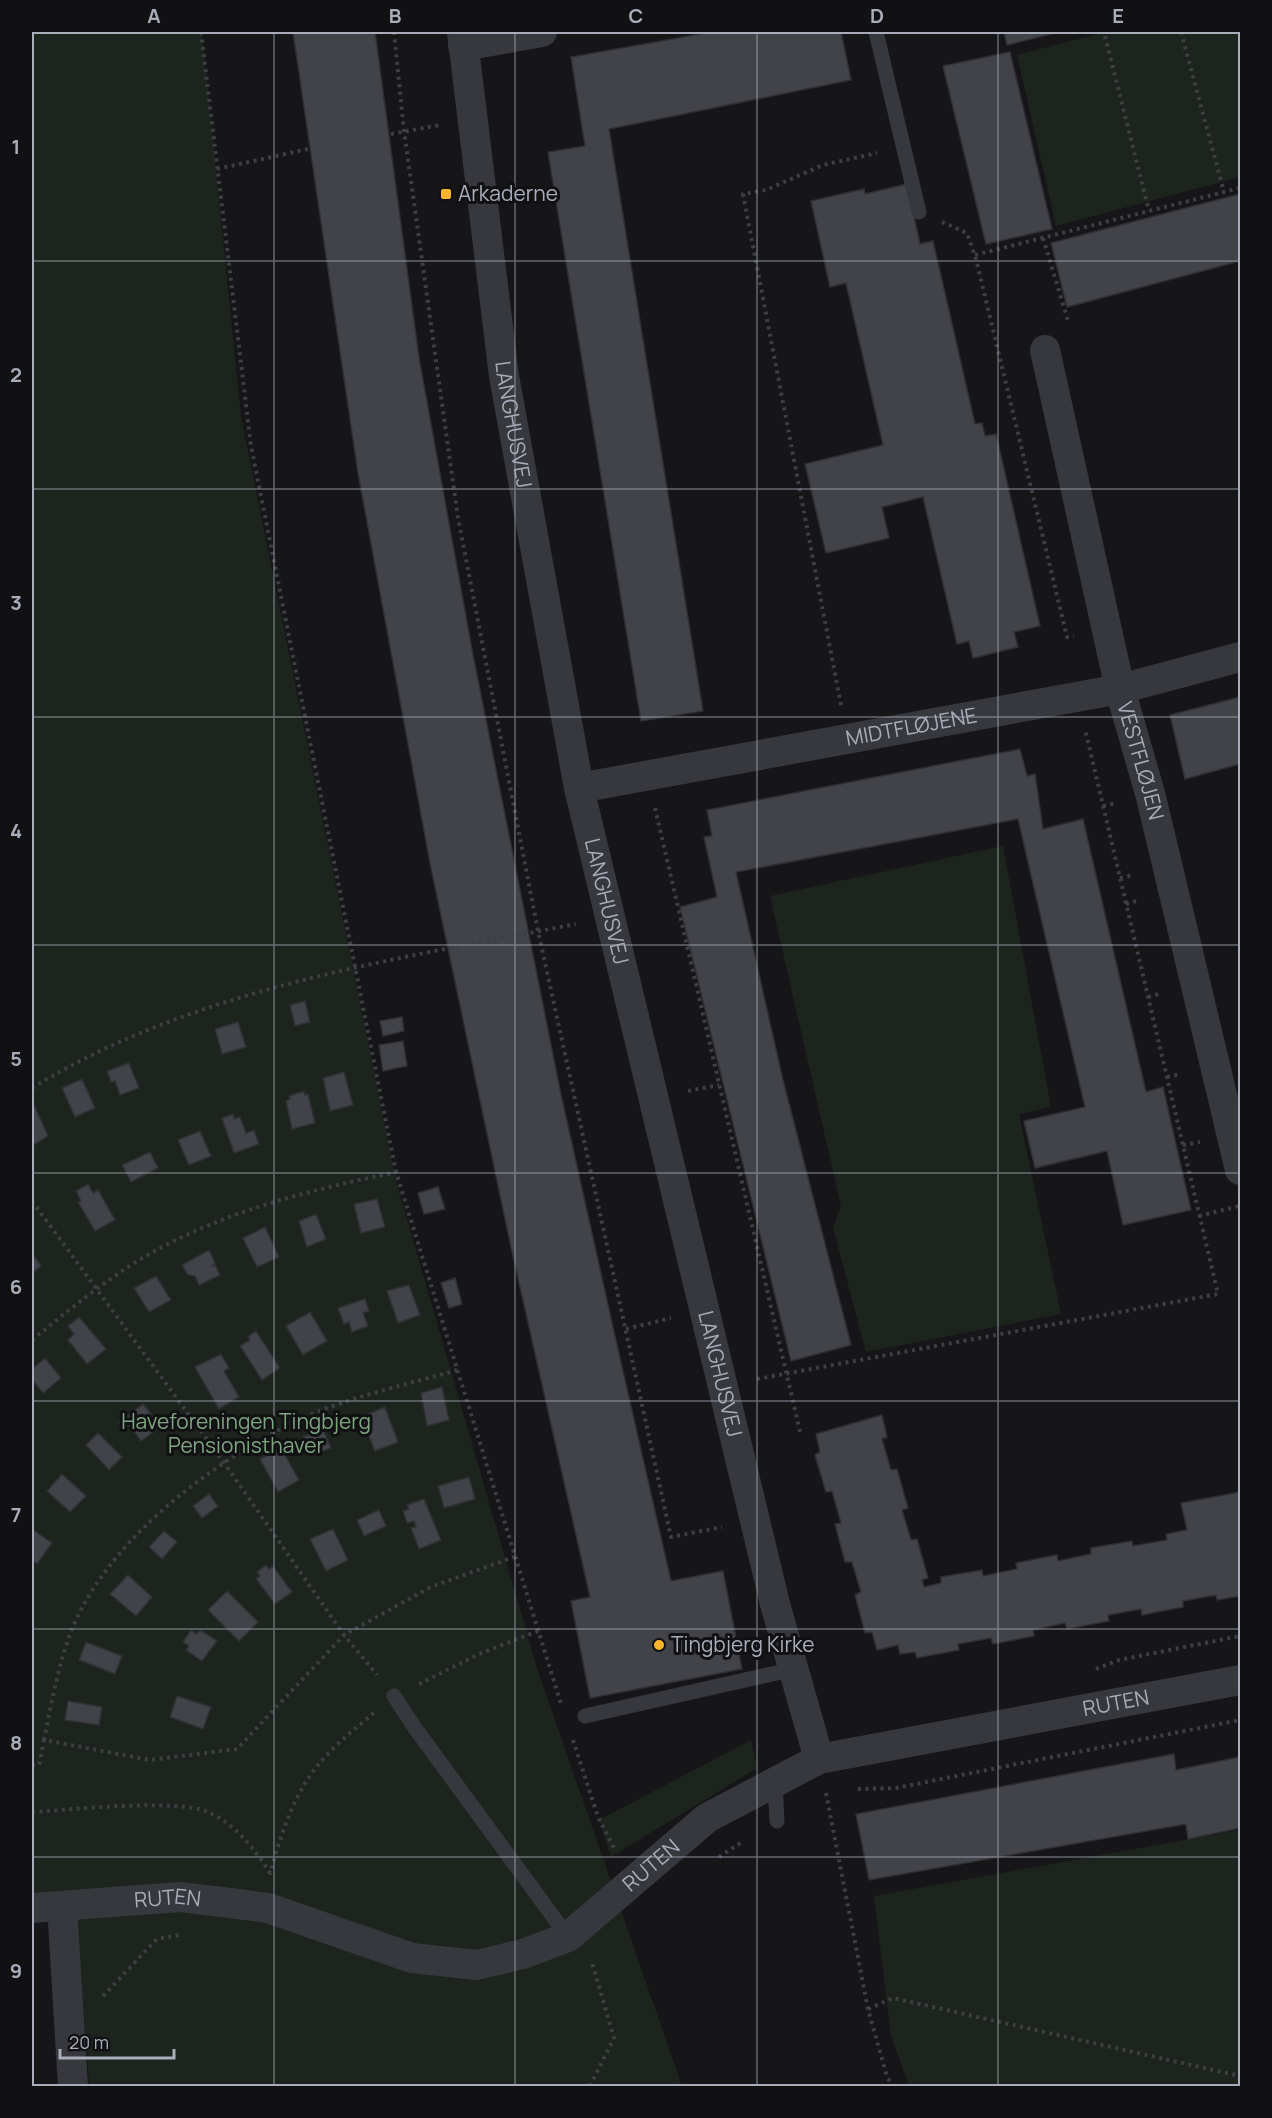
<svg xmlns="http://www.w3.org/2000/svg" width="1272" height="2118" font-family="Manrope,sans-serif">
	<rect width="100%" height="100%" fill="#161619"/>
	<!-- green -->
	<path fill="#1c241d" d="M32 32H202L241 416 396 1181 537 1668 682 2086H89L75 1891 32 1893Z
		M1105 32H1240V177L1056 226 1017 55Z
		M1003 846 1051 1107 1019 1114 1061 1314 866 1352 833 1228 841 1206 770 896Z
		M751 1740 757 1768 611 1857 599 1820Z
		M1240 1830V2086H909L891 2036 874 1896Z"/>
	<!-- building -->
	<path fill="#424349" stroke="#303035" stroke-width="1.5" d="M293 32H375L419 358 473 655 560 1090 617 1345 671 1581 723 1571 742 1669 590 1698 571 1601 590 1597 511 1247 430 863 358 473Z
		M712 32H841L851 80 609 129 703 711 641 721 548 152 585 146 571 57Z
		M1004 32H1059L1007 45Z
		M1010 52 1052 229 986 244 943 66Z
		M907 184 920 244 933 241 975 424 982 423 985 436 996 434 1040 626 1014 632 1018 647 973 658 969 641 957 644 923 497 882 507 889 538 826 553 805 464 883 445 846 283 830 287 811 201 864 189 865 194Z
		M1240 194V261L1067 307 1051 243Z
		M1240 697V764L1185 779 1170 715Z
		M1020 749 1027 776 1035 774 1043 829 1083 819 1146 1092 1163 1087 1191 1210 1123 1225 1107 1151 1035 1168 1024 1121 1085 1107 1018 819 736 872 782 1076 851 1345 791 1361 680 907 717 897 704 837 712 836 707 810Z
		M305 1001 310 1022 295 1026 290 1005Z
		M402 1017 404 1031 383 1036 380 1021Z
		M238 1022 246 1047 222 1054 215 1029Z
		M403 1041 407 1066 383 1071 379 1045Z
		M129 1063 139 1088 120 1095 115 1081 111 1082 107 1071Z
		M344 1072 353 1105 330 1111 323 1078Z
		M82 1079 95 1108 75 1117 62 1088Z
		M304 1091 305 1095 308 1094 315 1123 292 1129 286 1101 290 1099 289 1096Z
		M34 1105 48 1136 32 1146V1107Z
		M233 1114 234 1119 240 1117 246 1133 254 1130 259 1144 234 1153 222 1118Z
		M200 1131 211 1156 189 1165 178 1140Z
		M150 1152 158 1168 131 1182 122 1165Z
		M88 1184 93 1193 98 1190 115 1220 95 1231 78 1202 81 1201 76 1191Z
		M438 1187 445 1209 424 1214 418 1193Z
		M377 1199 385 1227 361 1233 354 1204Z
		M316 1214 326 1239 307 1247 299 1221Z
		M265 1227 279 1257 257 1267 243 1238Z
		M209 1250 215 1263 211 1267 215 1265 220 1275 199 1285 195 1276 188 1275 182 1265Z
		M32 1253 41 1266 32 1273Z
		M156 1276 171 1300 149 1312 134 1288Z
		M455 1278 462 1304 449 1308 441 1283Z
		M409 1285 420 1315 398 1323 387 1291Z
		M365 1299 369 1311 363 1313 368 1326 352 1332 349 1322 344 1324 338 1308Z
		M310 1312 327 1341 303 1355 286 1326Z
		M79 1317 106 1349 87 1364 68 1340 74 1334 68 1326Z
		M256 1331 280 1368 262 1380 240 1346 250 1340 248 1337Z
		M221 1354 229 1368 224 1371 239 1397 219 1409 195 1367Z
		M45 1358 61 1378 43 1393 34 1382 32 1384V1369Z
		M442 1387 449 1420 427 1426 421 1393Z
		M143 1404 161 1426 141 1441 129 1425 125 1429 119 1422Z
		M385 1407 398 1442 375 1451 361 1417Z
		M882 1415 887 1437 882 1439 891 1470 897 1469 908 1508 902 1510 911 1540 917 1539 928 1578 922 1580 924 1587 941 1583V1577L982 1570 983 1576 1017 1569 1016 1563 1057 1555 1058 1561 1091 1554V1548L1132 1541 1133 1546 1167 1540 1166 1534 1187 1530 1181 1503 1240 1492V1596L1217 1600 1216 1595 1183 1601V1607L1142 1615 1141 1609 1108 1615 1109 1621 1067 1629 1065 1623 1033 1630 1034 1636 993 1644 991 1638 958 1644 959 1650 917 1658 915 1652 900 1654 898 1645 877 1650 872 1632 865 1633 855 1595 861 1592 852 1562H845L835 1524 841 1523 832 1491 826 1492 815 1455 820 1452 816 1434Z
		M323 1429 331 1448 310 1456 303 1437Z
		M98 1433 122 1457 109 1470 86 1445Z
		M281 1448 299 1480 278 1492 260 1459Z
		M62 1474 86 1496 70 1512 47 1491Z
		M469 1477 475 1499 444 1508 438 1486Z
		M209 1494 218 1506 202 1518 193 1506Z
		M424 1499 441 1540 419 1549 411 1528 416 1527 414 1521 407 1523 403 1511 409 1509 407 1505Z
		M379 1510 386 1526 364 1536 357 1520Z
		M32 1529 52 1543 37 1564 32 1560Z
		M333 1529 348 1560 326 1571 310 1539Z
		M164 1531 177 1542 162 1559 149 1547Z
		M266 1565 269 1569 273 1566 292 1592 275 1604 256 1579 260 1576 257 1572Z
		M128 1575 152 1597 136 1616 110 1594Z
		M227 1591 258 1622 239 1641 208 1610Z
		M191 1630 196 1634 200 1630 217 1641 202 1661 186 1650 189 1646 183 1642Z
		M86 1642 122 1656 115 1674 79 1660Z
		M177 1696 211 1707 203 1729 170 1717Z
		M68 1701 102 1707 99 1725 65 1720Z
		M1174 1754 1176 1770 1240 1757V1828L1188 1839 1186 1824 869 1880 856 1814Z"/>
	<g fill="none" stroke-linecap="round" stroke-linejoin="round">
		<!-- path -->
		<path stroke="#3d3f45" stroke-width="4" stroke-dasharray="3 4.5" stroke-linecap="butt" d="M201 32 251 446 396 1172 561 1704
			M394 32 404 131 458 518 538 931 671 1537 722 1527
			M1181 32 1224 192
			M1105 36 1149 211
			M391 134 440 125
			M217 169 308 149
			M942 222 967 233 976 259 1067 637 1074 636
			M1043 238 1069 324
			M975 255 1240 188
			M841 705 743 194 766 190 823 165 877 153
			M1103 806 1117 803
			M655 808 801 1436
			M1120 878 1134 875
			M1126 904 1140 900
			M1148 997 1162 993
			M1167 1077 1181 1074
			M32 1088C195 988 391 960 576 924
			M688 1091 719 1085
			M1183 1145 1200 1142
			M32 1201 225 1464 344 1635 377 1675
			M1199 1216 1239 1206
			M626 1329 671 1318
			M32 1340C74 1306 117 1270 166 1245 239 1207 317 1189 396 1172
			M757 1379 1218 1294 1085 729
			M1096 1669 1119 1660 1240 1636
			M419 1684 479 1654 538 1631
			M44 1740C51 1704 58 1668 70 1634 104 1545 202 1470 284 1427 337 1399 400 1387 457 1370
			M573 1740 598 1817 615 1850
			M32 1765H39L44 1740 150 1760 237 1749 344 1635 431 1587 514 1557
			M858 1789 896 1788 1240 1720
			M826 1793 868 2009 887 2077 893 2086
			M32 1812C70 1810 176 1798 208 1812 235 1824 254 1848 270 1873 279 1842 289 1809 306 1782 322 1755 351 1732 375 1712
			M719 1857 742 1842
			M103 1996 157 1939 179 1935
			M868 2009 893 1998 1240 2076
			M590 2086 614 2038 592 1963"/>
		<!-- lane -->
		<path stroke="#37383e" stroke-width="15" d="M876 32 919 212
			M394 1696 415 1728 568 1937
			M585 1716 794 1669
			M775 1783 777 1821"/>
		<!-- street -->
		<g stroke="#37383e" stroke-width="30">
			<path id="s1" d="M462 32 504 376 579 788 775 1604 819 1759"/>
			<path d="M463 46 542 32"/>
			<path id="s2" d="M1045 350 1120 689 1151 797 1240 1170"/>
			<path id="s3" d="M579 788 1120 689 1240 657"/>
			<path d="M62 1906 73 2086"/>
			<path id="s4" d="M32 1908 180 1897 238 1904 268 1908 412 1958 476 1965 523 1954 568 1937 707 1818 819 1759 1240 1680"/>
		</g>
	</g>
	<!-- grid -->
	<path fill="none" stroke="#a8adb9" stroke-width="1.5" stroke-opacity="0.55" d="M274 32V2086M515 32V2086M757 32V2086M998 32V2086M32 261H1240M32 489H1240M32 717H1240M32 945H1240M32 1173H1240M32 1401H1240M32 1629H1240M32 1857H1240"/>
	<!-- markers -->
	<g fill="#fcb52b" stroke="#111114" stroke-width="2">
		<rect x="440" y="188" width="12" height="12" rx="3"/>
		<circle cx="659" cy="1645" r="6"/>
	</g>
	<g text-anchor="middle" stroke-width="6" stroke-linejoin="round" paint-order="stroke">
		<!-- poi labels -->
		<g font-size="21" fill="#a8adb9" stroke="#111114" text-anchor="start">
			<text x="458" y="201">Arkaderne</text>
			<text x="671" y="1652">Tingbjerg Kirke</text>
		</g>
		<!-- street labels -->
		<g font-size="21" fill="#a8adb9" stroke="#111114">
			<text dy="7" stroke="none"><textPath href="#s1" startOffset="396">LANGHUSVEJ</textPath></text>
			<text dy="7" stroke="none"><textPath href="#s3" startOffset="338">MIDTFLØJENE</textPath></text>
			<text dy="7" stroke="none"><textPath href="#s2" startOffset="422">VESTFLØJEN</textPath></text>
			<text dy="7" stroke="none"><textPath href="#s1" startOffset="882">LANGHUSVEJ</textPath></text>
			<text dy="7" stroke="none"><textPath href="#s1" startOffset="1368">LANGHUSVEJ</textPath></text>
			<text dy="7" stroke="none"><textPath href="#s4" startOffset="1162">RUTEN</textPath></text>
			<text dy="7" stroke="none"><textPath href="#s4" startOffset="660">RUTEN</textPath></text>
			<text dy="7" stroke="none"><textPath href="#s4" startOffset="136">RUTEN</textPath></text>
		</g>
		<!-- park labels -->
		<g font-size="21" fill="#7ea580" stroke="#111114">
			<text x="246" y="1429">Haveforeningen Tingbjerg<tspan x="246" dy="24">Pensionisthaver</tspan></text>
		</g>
	</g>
	<!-- border -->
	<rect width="1272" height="2118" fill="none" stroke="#111114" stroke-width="66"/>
	<!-- scale -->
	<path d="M60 2049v9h114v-9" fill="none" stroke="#a8adb9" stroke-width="3"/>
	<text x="69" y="2049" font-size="18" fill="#a8adb9" stroke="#111114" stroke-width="4.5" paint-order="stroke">20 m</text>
	<rect x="33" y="33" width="1206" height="2052" fill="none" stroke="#a8adb9" stroke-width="2"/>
	<g font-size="20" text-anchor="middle" font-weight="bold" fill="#a8adb9">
		<text x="154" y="23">A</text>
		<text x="395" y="23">B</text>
		<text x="636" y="23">C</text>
		<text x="877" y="23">D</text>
		<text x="1118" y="23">E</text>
		<text x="16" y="154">1</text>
		<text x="16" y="382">2</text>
		<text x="16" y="610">3</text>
		<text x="16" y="838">4</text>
		<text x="16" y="1066">5</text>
		<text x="16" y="1294">6</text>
		<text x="16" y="1522">7</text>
		<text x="16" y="1750">8</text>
		<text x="16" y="1978">9</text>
	</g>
</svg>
